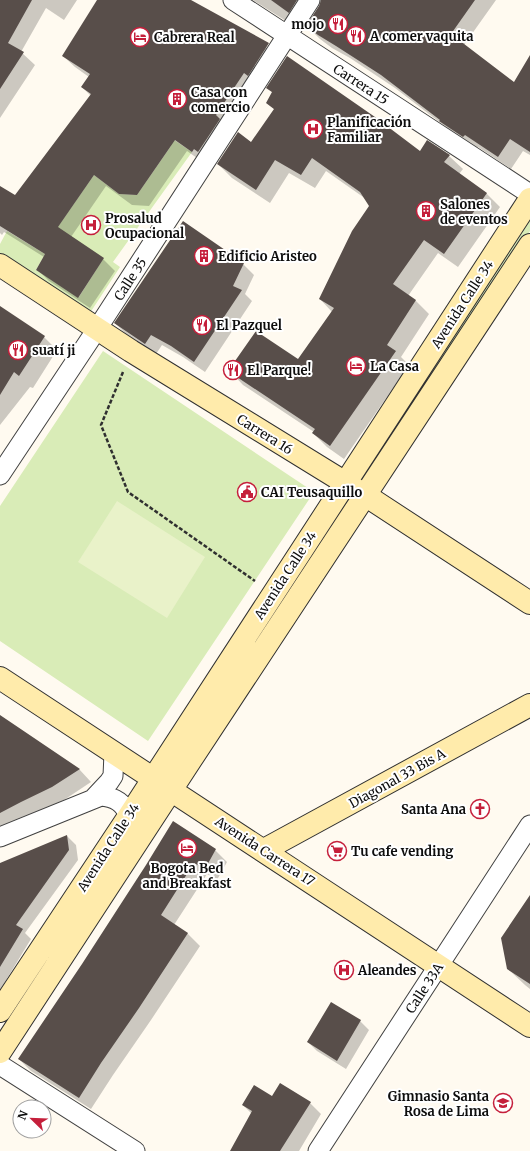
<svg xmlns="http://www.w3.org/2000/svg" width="530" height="1151" font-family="Merriweather,serif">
	<rect width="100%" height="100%" fill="#fffaf0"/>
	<!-- green -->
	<path fill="#d9ecb7" d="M168 136 192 152 113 262 120 267 88 316 0 260V244L7 231 45 254 36 270 79 297 103 259 57 228 94 175 119 194 137 195 171 146 165 141Z
		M530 218V231L376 469 367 464Z
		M103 351 314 492 148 741 0 641V506Z"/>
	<!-- pitch -->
	<path fill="#e9f2c9" d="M117 501 205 557 167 618 78 562Z"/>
	<!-- shadow -->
	<path fill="#0003" d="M0 0H77L64 20 46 8 21 52 35 65 0 118Z
		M98 0H189L266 47 278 59 204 163 187 151 149 206 132 205 106 186 71 237 103 259 115 271 90 308 49 281 37 269 44 257 4 232 2 235 0 233V187L15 197 91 96 82 87 89 77 75 67 63 56Z
		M253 0H496L464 45 514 84 530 57V155L523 151 511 169 478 147 476 149 453 134 446 127 395 88 350 58 332 48 320 39 307 26 322 2 317 3 294 26Z
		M267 88 420 153 449 156 463 169 459 174 486 193 500 207 458 267 438 253 408 296 416 301 429 314 401 357 409 365 344 459 327 447 313 433 314 432 243 385 230 371 299 361 332 312 320 299 370 206 366 199 326 171 315 188 289 173 270 203 232 178 218 164 252 143 275 110 267 103 273 93Z
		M243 264 254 275 245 294 252 301 205 372 183 357 162 345 156 354 126 334 115 323Z
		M0 308 44 337 57 350 33 388 30 387 0 425Z
		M0 717 79 769 91 782 64 800 0 830Z
		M67 836 76 845 78 860 25 933 31 939 0 990V865Z
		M215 850 227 862 217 880 207 874 174 925 188 934 200 946 151 1020 113 1075 91 1109 31 1071 19 1059 83 965 147 866Z
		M530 896V989L525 985 508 969Z
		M360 1021 369 1030 346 1069 317 1051 308 1042Z
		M273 1097 310 1103 321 1114 299 1151H235L252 1114 243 1105Z"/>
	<!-- building -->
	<path fill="#584e4a" d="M0 0H32L8 43 24 52 0 89Z
		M97 0H191L269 43 248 76 244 73 216 115 220 119 198 152 194 149 192 152 175 140 137 195 119 194 94 175 58 227 104 258 78 298 36 270 45 254 0 226V186L15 195 91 94 81 87 90 74 62 56Z
		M271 0H297L289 13Z
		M321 0H475L451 34 514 82 530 55V152L510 139 498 157 465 135 463 137 439 121 440 120 381 75 336 46 318 35 306 26 319 6Z
		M287 56 375 117 420 151 427 140 450 155 444 162 487 193 444 254 424 240 393 284 416 300 387 345 396 351 330 446 312 433 315 429 228 371 256 331 298 359 334 308 319 299 352 231 369 206 360 192 312 158 301 175 275 160 256 190 217 164 238 132 251 142 274 109 266 103 272 92 266 88Z
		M183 221 244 263 233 286 242 290 194 362 171 346 151 335 145 344 114 323Z
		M0 306 45 336 19 376 14 372 0 395Z
		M0 715 80 769 52 787 21 802 0 813Z
		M173 821 216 849 205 869 194 863 161 915 188 933 139 1008 101 1063 79 1098 18 1059 82 964 146 865Z
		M67 835 69 850 16 925 23 929 0 967V863Z
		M530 895V984L507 969 501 938Z
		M331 1002 361 1020 337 1061 307 1042Z
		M280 1083 311 1102 280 1151H230L252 1111 242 1105 254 1085 272 1096Z"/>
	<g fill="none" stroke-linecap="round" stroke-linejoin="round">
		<!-- street casing -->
		<g stroke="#414141" stroke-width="21">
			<path id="street" d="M233 0 530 194
				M0 475 97 329 310 0
				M94 798 109 782 113 776 114 753
				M0 837 101 796C115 797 124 803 129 816
				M0 1065 135 1151
				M318 1151 530 825"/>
		</g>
		<!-- secondary casing -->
		<g stroke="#303030" stroke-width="24">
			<path id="secondary" d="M0 265 131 351 365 495 530 603
				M0 678 530 1026
				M264 850 530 705
				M0 1011 129 816 530 199
				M0 1052 192 758 530 245"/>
		</g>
		<!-- path -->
		<path stroke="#303030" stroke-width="2.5" stroke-dasharray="4 2" stroke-linecap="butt" d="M123 372 101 425 128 492 255 581"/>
		<!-- street -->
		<use href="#street" stroke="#fff" stroke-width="19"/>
		<!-- secondary -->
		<use href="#secondary" stroke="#ffebab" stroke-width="22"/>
	</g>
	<!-- icons -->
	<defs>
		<g id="restaurant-ring" transform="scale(1)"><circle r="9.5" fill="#fff" stroke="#c51f3b" stroke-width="1.5"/><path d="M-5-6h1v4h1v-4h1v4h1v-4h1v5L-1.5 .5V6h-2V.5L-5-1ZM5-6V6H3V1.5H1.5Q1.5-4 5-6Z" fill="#c51f3b"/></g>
		<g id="hotel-ring" transform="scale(1)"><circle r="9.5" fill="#fff" stroke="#c51f3b" stroke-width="1.5"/><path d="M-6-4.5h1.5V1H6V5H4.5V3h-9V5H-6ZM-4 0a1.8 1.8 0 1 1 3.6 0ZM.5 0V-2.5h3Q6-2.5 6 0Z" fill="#c51f3b"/></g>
		<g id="building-ring" transform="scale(1)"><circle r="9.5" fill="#fff" stroke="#c51f3b" stroke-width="1.5"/><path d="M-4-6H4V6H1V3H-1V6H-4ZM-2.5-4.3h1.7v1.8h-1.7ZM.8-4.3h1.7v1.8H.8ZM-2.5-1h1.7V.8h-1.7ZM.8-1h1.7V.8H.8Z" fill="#c51f3b"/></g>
		<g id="hospital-ring" transform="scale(1)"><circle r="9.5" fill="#fff" stroke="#c51f3b" stroke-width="1.5"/><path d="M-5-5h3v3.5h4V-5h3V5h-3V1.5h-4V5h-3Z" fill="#c51f3b"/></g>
		<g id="civic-ring" transform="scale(1)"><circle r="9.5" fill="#fff" stroke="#c51f3b" stroke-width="1.5"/><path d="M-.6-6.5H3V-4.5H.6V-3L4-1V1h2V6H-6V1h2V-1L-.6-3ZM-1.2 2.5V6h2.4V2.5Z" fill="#c51f3b"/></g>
		<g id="church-ring" transform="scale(1)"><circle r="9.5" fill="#fff" stroke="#c51f3b" stroke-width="1.5"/><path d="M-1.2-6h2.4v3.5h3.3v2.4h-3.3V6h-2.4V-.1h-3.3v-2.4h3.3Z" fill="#c51f3b"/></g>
		<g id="supermarket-ring" transform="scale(1)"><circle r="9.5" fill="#fff" stroke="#c51f3b" stroke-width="1.5"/><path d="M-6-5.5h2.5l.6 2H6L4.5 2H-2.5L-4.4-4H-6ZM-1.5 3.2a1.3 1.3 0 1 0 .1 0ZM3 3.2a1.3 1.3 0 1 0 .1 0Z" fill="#c51f3b"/></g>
		<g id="school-ring" transform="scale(1)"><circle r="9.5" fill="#fff" stroke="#c51f3b" stroke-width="1.5"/><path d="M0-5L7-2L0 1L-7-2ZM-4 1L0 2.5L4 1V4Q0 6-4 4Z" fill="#c51f3b"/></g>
	</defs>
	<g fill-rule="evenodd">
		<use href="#restaurant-ring" x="338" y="24"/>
		<use href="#restaurant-ring" x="356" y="36"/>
		<use href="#hotel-ring" x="140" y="37"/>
		<use href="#building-ring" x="177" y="99"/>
		<use href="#hospital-ring" x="313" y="129"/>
		<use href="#building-ring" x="426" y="211"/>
		<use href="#hospital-ring" x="91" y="225"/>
		<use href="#building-ring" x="204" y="256"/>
		<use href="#restaurant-ring" x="202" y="325"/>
		<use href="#restaurant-ring" x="18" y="350"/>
		<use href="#hotel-ring" x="356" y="366"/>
		<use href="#restaurant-ring" x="233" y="370"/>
		<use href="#civic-ring" x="247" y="492"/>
		<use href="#church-ring" x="480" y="809"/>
		<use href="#hotel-ring" x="187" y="848"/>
		<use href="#supermarket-ring" x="337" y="851"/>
		<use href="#hospital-ring" x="344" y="970"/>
		<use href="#school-ring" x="503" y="1103"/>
	</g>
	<g text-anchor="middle" stroke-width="4" stroke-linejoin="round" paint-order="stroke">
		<!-- poi labels -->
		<g font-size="13" font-weight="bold" fill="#0e0e0e" stroke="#fff" text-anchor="start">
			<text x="324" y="29" text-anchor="end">mojo</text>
			<text x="370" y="41">A comer vaquita</text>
			<text x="154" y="42">Cabrera Real</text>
			<text x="191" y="97">Casa con<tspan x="191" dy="15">comercio</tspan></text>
			<text x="327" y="127">Planificación<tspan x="327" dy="15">Familiar</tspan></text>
			<text x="440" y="209">Salones<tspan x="440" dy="15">de eventos</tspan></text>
			<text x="105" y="223">Prosalud<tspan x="105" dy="15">Ocupacional</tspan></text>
			<text x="218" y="261">Edificio Aristeo</text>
			<text x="216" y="330">El Pazquel</text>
			<text x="32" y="355">suatí ji</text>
			<text x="370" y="371">La Casa</text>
			<text x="247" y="375">El Parque!</text>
			<text x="261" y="497">CAI Teusaquillo</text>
			<text x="466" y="814" text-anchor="end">Santa Ana</text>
			<text x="351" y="856">Tu cafe vending</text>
			<text x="187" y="873" text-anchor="middle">Bogota Bed<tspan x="187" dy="15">and Breakfast</tspan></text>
			<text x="358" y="975">Aleandes</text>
			<text x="489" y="1101" text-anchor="end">Gimnasio Santa<tspan x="489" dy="15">Rosa de Lima</tspan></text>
		</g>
		<!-- street labels -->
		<g font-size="13" fill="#0e0e0e" stroke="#fff">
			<text transform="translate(361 84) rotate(33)" y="5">Carrera 15</text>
			<text transform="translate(130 279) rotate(-57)" y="5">Calle 35</text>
			<text transform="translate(462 304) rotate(-57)" y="5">Avenida Calle 34</text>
			<text transform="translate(265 434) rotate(32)" y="5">Carrera 16</text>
			<text transform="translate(285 575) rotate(-57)" y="5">Avenida Calle 34</text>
			<text transform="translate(397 778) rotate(-29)" y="5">Diagonal 33 Bis A</text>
			<text transform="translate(108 847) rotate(-57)" y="5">Avenida Calle 34</text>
			<text transform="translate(265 851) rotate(33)" y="5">Avenida Carrera 17</text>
			<text transform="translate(424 988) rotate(-57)" y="5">Calle 33A</text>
		</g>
	</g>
	<!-- north arrow -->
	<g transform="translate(32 1119) rotate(293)"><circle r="19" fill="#ffffff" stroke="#9f9f9f"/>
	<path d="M0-3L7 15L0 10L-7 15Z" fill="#c51f3b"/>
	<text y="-6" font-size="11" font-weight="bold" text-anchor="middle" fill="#0e0e0e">N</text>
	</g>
</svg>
